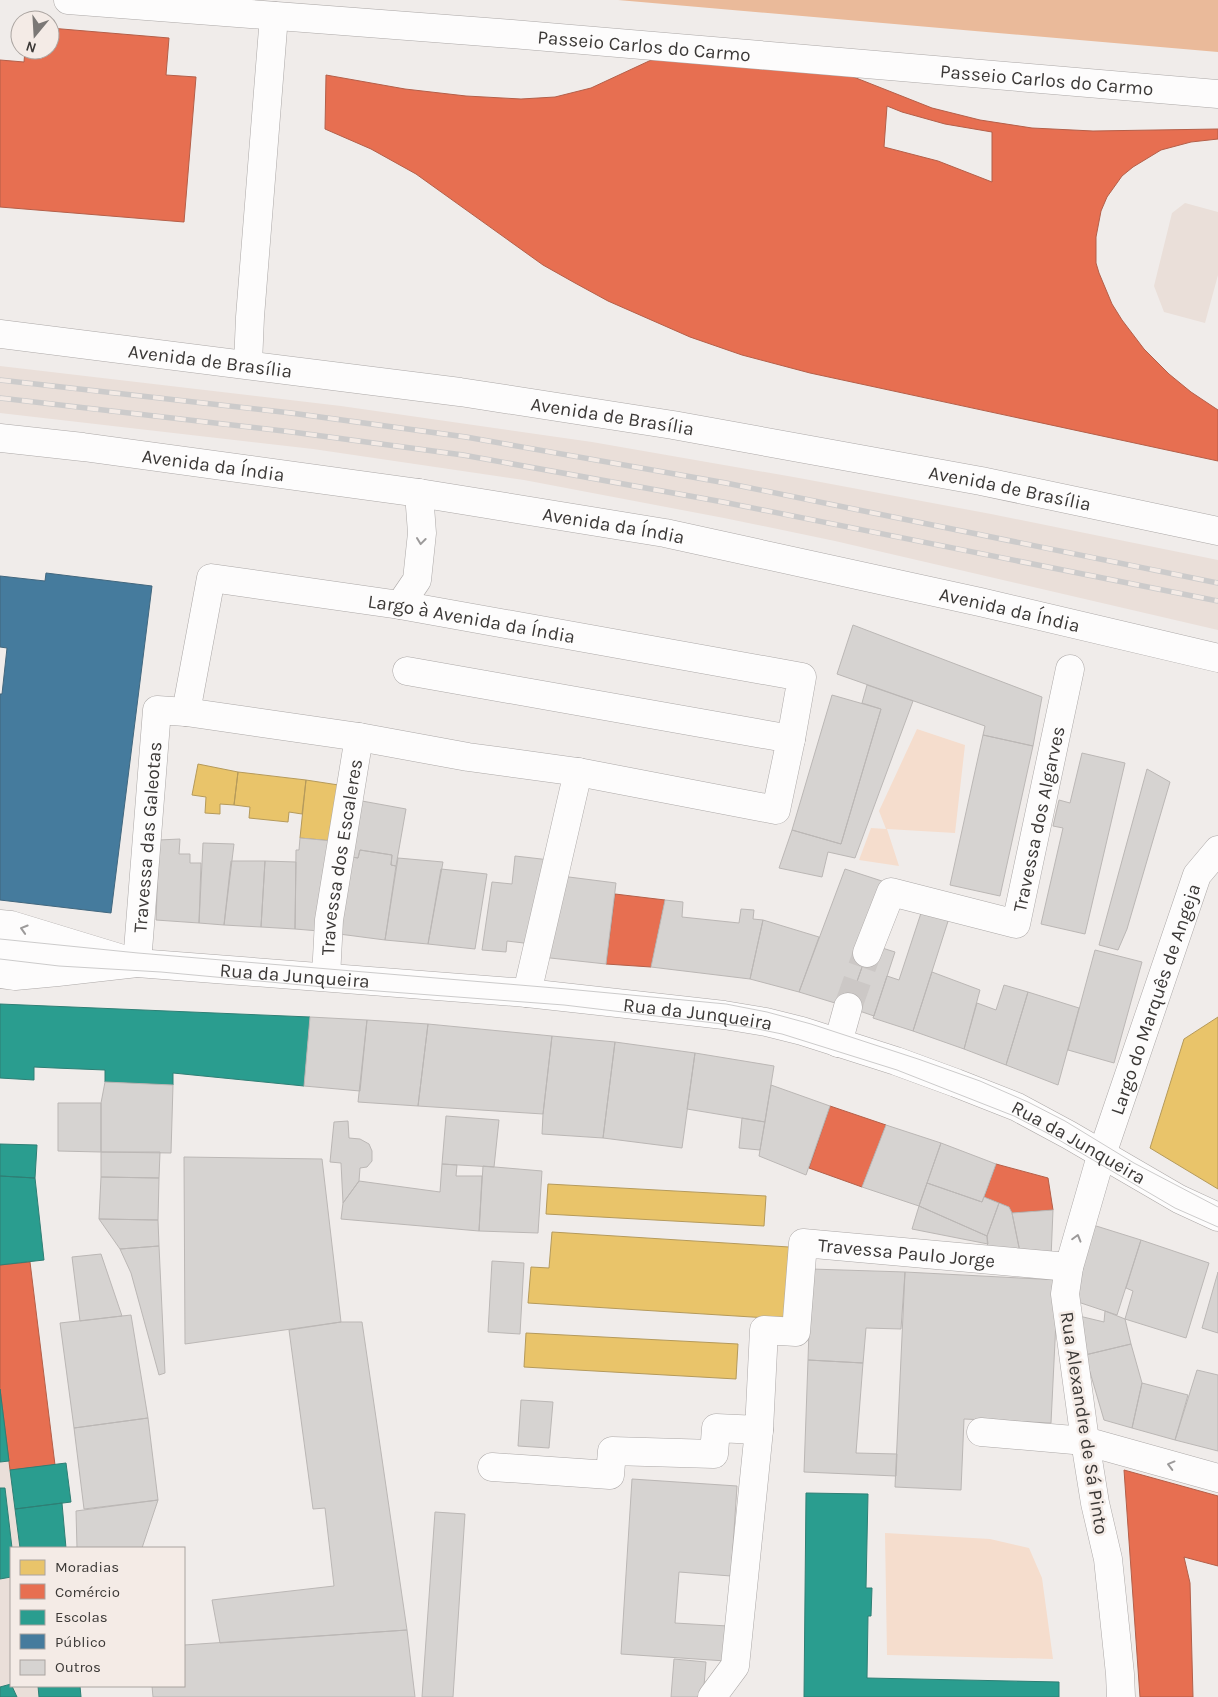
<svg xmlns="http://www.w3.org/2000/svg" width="1218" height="1697" font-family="Karla,sans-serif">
	<rect width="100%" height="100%" fill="#f0ecea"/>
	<!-- built -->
	<path fill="#eadfd9" d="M1185 203 1218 212V275L1205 323 1164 312 1154 286 1172 213Z
		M0 366 341 406 592 442 799 478 991 514 1218 560V630L835 541 724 518 524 480 313 449 0 413Z
		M0 1387 20 1548H11V1686H38L39 1697H0Z"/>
	<!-- green -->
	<path fill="#f5ddcd" d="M917 729 965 745 955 833 887 829 899 866 859 860 871 828 886 829 879 811Z
		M885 1533 990 1539 1029 1548 1042 1578 1053 1659 887 1655Z"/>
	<!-- water -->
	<path fill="#eaba9a" d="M618 0H1218V52Z"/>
	<!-- homes -->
	<path fill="#e9c46a" stroke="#b59a5b" d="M198 764 238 772 234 805 220 804V814L205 813 206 797 192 795Z
		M238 772 306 780 302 814 289 812 288 822 249 818 250 807 234 805Z
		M306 780 345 786 333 841 300 838Z
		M1218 1017V1189L1150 1148 1184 1039Z
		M548 1184 766 1196 764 1226 546 1214Z
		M552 1232 789 1247 784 1319 528 1303 531 1267 549 1268Z
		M526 1333 738 1344 736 1379 524 1367Z"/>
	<!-- shops -->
	<path fill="#e76f51" stroke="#b45f49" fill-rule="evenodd" d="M50 28 169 38 166 75 196 77 184 222 0 207V60L24 62 25 50H50Z
		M662 55 808 59 932 108 980 120 1032 128 1093 131 1218 129V139L1191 142 1161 150 1133 167 1122 176 1107 197 1101 211 1096 237V263L1099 273 1112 304 1122 320 1144 349 1169 374 1191 392 1218 410V461L810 373 742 355 690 337 608 301 575 283 543 265 416 174 371 149 325 129 326 75 405 89 466 96 521 99 555 97 591 88ZM887 106 902 112 945 124 992 132V182L938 161 884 147Z
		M615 894 665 900 651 967 606 964Z
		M830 1106 886 1125 862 1187 809 1168Z
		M996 1164 1048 1178 1053 1210 1012 1213 1009 1207 984 1197Z
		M30 1262 55 1465 10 1470 0 1388V1265Z
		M1124 1470 1218 1496V1566L1184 1557 1190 1583 1193 1697H1140Z"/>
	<!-- schools -->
	<path fill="#2a9d8f" stroke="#2f7f75" d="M0 1004 310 1017 304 1086 173 1073V1085L105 1082V1070L55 1068 34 1067V1080L0 1078Z
		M0 1144 37 1145 35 1178 0 1176Z
		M0 1176 35 1178 44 1260 0 1265Z
		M0 1389 9 1461 0 1462Z
		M66 1463 71 1502 15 1509 10 1470Z
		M0 1488H5L12 1548 11 1577 0 1579Z
		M806 1493 868 1494 866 1588H872L871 1616H868L867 1678 1059 1682V1697H804Z
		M62 1503 66 1548H20L15 1509Z
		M11 1684 17 1697H0V1687Z
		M38 1686H80L81 1697H39Z"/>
	<!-- public -->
	<path fill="#457b9d" stroke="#42677e" d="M46 573 152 586 111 913 0 900V694H2L7 648 0 647V576L45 581Z"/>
	<!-- building -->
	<path fill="#d6d3d1" stroke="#bbb7b5" d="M853 625 1042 697 1033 746 983 735 985 726 837 674Z
		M867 685 913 701 855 858 828 852 822 877 779 868 792 830 841 844 881 709 862 703Z
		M832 695 881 709 841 844 792 830Z
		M983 735 1033 746 1000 896 950 885Z
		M1082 753 1125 763 1085 934 1041 924 1063 828 1053 826 1059 800 1070 803Z
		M1147 769 1170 782 1127 929 1118 950 1099 945Z
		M362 801 406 809 396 866 391 865 392 855 360 850 358 858 352 857Z
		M300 838 333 841 319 931 295 929 296 850H299Z
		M180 839 179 854H190V863H201L199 923 156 920 159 840Z
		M203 843 234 844 224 925 199 923Z
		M360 850 392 855 391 865 396 866 385 940 339 934 352 857 358 858Z
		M515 856 550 860 532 944 507 941 506 952 482 950 492 882 512 884Z
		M398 858 443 862 428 944 385 940Z
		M231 861H265L261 927 224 925Z
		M265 861 296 862 295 929 261 927Z
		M441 869 487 874 475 949 428 944Z
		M845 869 888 883 867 953 848 1007 799 992Z
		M561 876 616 883 606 964 541 957Z
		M665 900 683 902 682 917 739 923 741 909 754 910 753 919 763 920 750 979 651 967Z
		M923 907 950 915 913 1031 873 1018 887 976 899 980Z
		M763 920 819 937 799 992 750 979Z
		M879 947 895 952 874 1016 848 1007 867 953Z
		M1095 950 1142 962 1114 1063 1068 1050Z
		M932 972 980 990 964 1049 913 1031Z
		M1004 985 1028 992 1006 1065 964 1049 977 1003 996 1010Z
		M1028 992 1079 1008 1058 1085 1006 1065Z
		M310 1017 367 1020 360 1091 304 1086Z
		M367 1020 428 1024 418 1106 358 1102Z
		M428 1024 552 1036 543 1114 418 1106Z
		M552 1036 615 1042 603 1138 542 1134 543 1114Z
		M615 1042 695 1053 682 1148 603 1138Z
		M695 1053 774 1066 765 1122 687 1109Z
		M105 1082 173 1085 171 1153 101 1152V1103Z
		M771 1085 830 1106 806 1175 759 1156Z
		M58 1103H101V1152L58 1151Z
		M446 1116 499 1120 494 1167 442 1164Z
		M742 1118 765 1122 760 1150 739 1148Z
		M348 1121 349 1138 360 1139 369 1144 372 1151V1161L367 1167 360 1168 359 1181 343 1203 341 1163 330 1162 334 1122Z
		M886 1125 941 1143 919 1206 862 1187Z
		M941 1143 996 1164 982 1202 927 1183Z
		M101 1152H160L159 1178 101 1177Z
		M184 1157 322 1159 341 1322 185 1344Z
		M442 1164 457 1165 456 1176H482L479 1231 341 1219 343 1203 359 1181 440 1192Z
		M483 1166 542 1171 538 1233 479 1231Z
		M101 1177 159 1178 158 1220 99 1219Z
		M927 1183 982 1202 984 1197 999 1203 987 1236 919 1206Z
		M999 1203 1009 1207 1012 1213 1021 1257 988 1255 987 1236Z
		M919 1206 987 1236 988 1244 912 1229Z
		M1053 1210 1051 1258 1021 1257 1012 1213Z
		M99 1219 158 1220 159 1246 120 1249Z
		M1093 1225 1141 1240 1117 1315 1072 1300Z
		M1141 1240 1209 1263 1186 1338 1125 1319 1133 1291 1126 1288Z
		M159 1246 165 1373 159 1375 131 1273 120 1249Z
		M101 1254 122 1316 80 1321 72 1257Z
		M492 1261 524 1263 520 1334 488 1332Z
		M811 1269 905 1272 901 1329 866 1328 863 1363 808 1360Z
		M905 1272 1058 1280 1051 1423 964 1419 961 1490 895 1487Z
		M1218 1272V1333L1202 1328Z
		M1105 1311 1125 1319 1131 1344 1085 1355 1075 1315 1104 1322Z
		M131 1315 148 1418 74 1428 60 1323Z
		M341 1322H362L407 1630 220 1643 212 1600 334 1586 325 1508 313 1509 289 1330Z
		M1131 1344 1142 1383 1132 1428 1104 1420 1085 1355Z
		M808 1360 863 1363 856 1453 897 1454 896 1476 804 1472Z
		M1197 1370 1218 1375V1451L1175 1440Z
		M1142 1383 1188 1395 1175 1440 1132 1428Z
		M521 1400 553 1402 549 1448 518 1446Z
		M148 1418 158 1500 84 1509 74 1428Z
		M632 1479 737 1486 731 1576 679 1572 675 1623 728 1626 726 1661 621 1654Z
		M158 1500 142 1548H77L76 1511Z
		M435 1512 465 1514 453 1697H422Z
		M407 1630 415 1697H153L152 1686H184V1645Z
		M674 1659 706 1662 703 1697H671Z"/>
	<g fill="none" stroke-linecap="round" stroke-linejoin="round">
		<!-- minor-tunnel -->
		<path stroke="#ccc8c6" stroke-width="28" stroke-dasharray="28 14" stroke-linecap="butt" d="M848 1007 867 953"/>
		<!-- minor casing -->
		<g stroke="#aca8a7" stroke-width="29">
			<g id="minor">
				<path id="s1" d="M68 0 512 34 1218 94"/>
				<path d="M248 364 250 317 274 16"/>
				<path d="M400 605 417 580 422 533 419 493"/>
				<path id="s2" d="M186 712 211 578 400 605 802 677 791 739 407 671"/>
				<path id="s3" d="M0 949 137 963 157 710 186 712 359 737 468 757 578 772 776 810 791 739"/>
				<path id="s4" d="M867 953 891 892 1016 924 1070 669"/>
				<path id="s5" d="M326 977 329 920 359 737"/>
				<path d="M527 993 578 772"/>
				<path d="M838 1043 848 1007"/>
				<path d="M981 1432 1085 1441 1218 1478"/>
				<path id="s6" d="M492 1467 610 1475 612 1451 714 1454 716 1428 759 1430 764 1330 796 1332 803 1243 1069 1267"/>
				<path d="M712 1697 735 1666 759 1430"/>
				<path id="s7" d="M1121 1697 1120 1674 1108 1559 1095 1503 1085 1441 1065 1294 1069 1267 1099 1163 1197 875 1218 850"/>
			</g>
		</g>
		<!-- major casing -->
		<g stroke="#aca8a7" stroke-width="29">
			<g id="major">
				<path id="s8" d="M0 334 460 392 673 425 981 481 1218 531"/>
				<path id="s9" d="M0 438 83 447 419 493 665 533 980 602 1218 658"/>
				<path d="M0 924 11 925 126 960"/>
				<path id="s10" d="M0 974 15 976 58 972 137 963 527 993 724 1015 766 1022 802 1031 896 1061 956 1083 1017 1107 1069 1135 1179 1199 1218 1217"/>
			</g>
		</g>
		<!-- minor -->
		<use href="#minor" stroke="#fdfcfc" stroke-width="28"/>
		<!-- major -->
		<use href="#major" stroke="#fdfcfc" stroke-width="28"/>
		<!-- tram -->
		<path stroke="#cccbcb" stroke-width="1" d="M0 939 138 953 567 989 726 1004 767 1012 811 1024 918 1059 980 1081 1028 1102 1065 1121 1134 1163 1218 1207
			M0 959 59 966 161 972 324 987 564 1005 748 1027 782 1034 897 1070 1014 1116 1047 1133 1175 1208 1218 1227"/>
		<!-- rail casing -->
		<g stroke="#cccbcb" stroke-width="5.5">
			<path id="rail" d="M0 380 291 413 466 437 726 483 1218 583
				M0 398 292 432 463 455 723 502 1218 601"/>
		</g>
		<!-- rail -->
		<use href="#rail" stroke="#f4ebe6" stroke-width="4" stroke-dasharray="11" stroke-linecap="butt"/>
	</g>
	<!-- one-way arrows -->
	<defs><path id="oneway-chevron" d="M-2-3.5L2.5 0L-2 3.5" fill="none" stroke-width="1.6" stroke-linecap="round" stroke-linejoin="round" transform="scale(1.25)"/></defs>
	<g stroke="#9c9a9a">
		<use href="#oneway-chevron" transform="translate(421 541) rotate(97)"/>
		<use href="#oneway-chevron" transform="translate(24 929) rotate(-163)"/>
		<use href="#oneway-chevron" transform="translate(1077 1238) rotate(-74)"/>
		<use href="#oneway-chevron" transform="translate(1171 1465) rotate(-165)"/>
	</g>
	<g text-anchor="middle" stroke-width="5" stroke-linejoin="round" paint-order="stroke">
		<!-- street labels -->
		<g font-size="19" fill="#3c3937" stroke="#f4ebe6">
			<text dy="7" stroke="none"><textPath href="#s1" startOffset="578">Passeio Carlos do Carmo</textPath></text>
			<text dy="7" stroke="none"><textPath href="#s1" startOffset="982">Passeio Carlos do Carmo</textPath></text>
			<text dy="7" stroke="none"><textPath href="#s8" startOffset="212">Avenida de Brasília</textPath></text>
			<text dy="7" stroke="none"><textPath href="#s8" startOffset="618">Avenida de Brasília</textPath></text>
			<text dy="7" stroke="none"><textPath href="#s9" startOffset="215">Avenida da Índia</textPath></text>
			<text dy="7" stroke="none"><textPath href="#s8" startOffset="1022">Avenida de Brasília</textPath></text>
			<text dy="7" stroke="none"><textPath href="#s9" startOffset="620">Avenida da Índia</textPath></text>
			<text dy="7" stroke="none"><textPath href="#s9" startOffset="1025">Avenida da Índia</textPath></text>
			<text dy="7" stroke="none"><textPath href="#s2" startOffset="400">Largo à Avenida da Índia</textPath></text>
			<text dy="7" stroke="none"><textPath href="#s4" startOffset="302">Travessa dos Algarves</textPath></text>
			<text dy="7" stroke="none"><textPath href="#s3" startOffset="264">Travessa das Galeotas</textPath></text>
			<text dy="7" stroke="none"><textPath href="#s5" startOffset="121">Travessa dos Escaleres</textPath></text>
			<text dy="7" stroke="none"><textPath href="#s10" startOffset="296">Rua da Junqueira</textPath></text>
			<text dy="7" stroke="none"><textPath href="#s7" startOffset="716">Largo do Marquês de Angeja</textPath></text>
			<text dy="7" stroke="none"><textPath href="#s10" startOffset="701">Rua da Junqueira</textPath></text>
			<text dy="7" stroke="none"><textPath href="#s10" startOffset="1106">Rua da Junqueira</textPath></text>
			<text dy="7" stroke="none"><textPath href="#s6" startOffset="639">Travessa Paulo Jorge</textPath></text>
			<text transform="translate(1085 1423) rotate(81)" y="7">Rua Alexandre de Sá Pinto</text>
		</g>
	</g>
	<!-- legend -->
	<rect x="10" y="1547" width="175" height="140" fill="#f4ebe6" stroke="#aaa4a0"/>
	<rect x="20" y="1560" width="25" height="15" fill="#e9c46a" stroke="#aaa4a0"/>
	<text x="55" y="1572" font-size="15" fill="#3c3937">Moradias</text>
	<rect x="20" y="1584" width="25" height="15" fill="#e76f51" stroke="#aaa4a0"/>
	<text x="55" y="1597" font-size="15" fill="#3c3937">Comércio</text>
	<rect x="20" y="1610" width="25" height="15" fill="#2a9d8f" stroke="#aaa4a0"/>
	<text x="55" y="1622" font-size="15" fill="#3c3937">Escolas</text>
	<rect x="20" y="1634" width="25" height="15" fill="#457b9d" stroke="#aaa4a0"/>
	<text x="55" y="1647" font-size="15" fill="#3c3937">Público</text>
	<rect x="20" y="1660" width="25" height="15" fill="#d6d3d1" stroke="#aaa4a0"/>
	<text x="55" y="1672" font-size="15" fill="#3c3937">Outros</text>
	<!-- north arrow -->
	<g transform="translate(35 35) rotate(198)"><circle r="24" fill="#f4ebe6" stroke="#aaa4a0"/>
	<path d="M0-4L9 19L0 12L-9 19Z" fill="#7b7876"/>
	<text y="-8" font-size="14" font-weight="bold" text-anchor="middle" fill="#3c3937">N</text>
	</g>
</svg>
